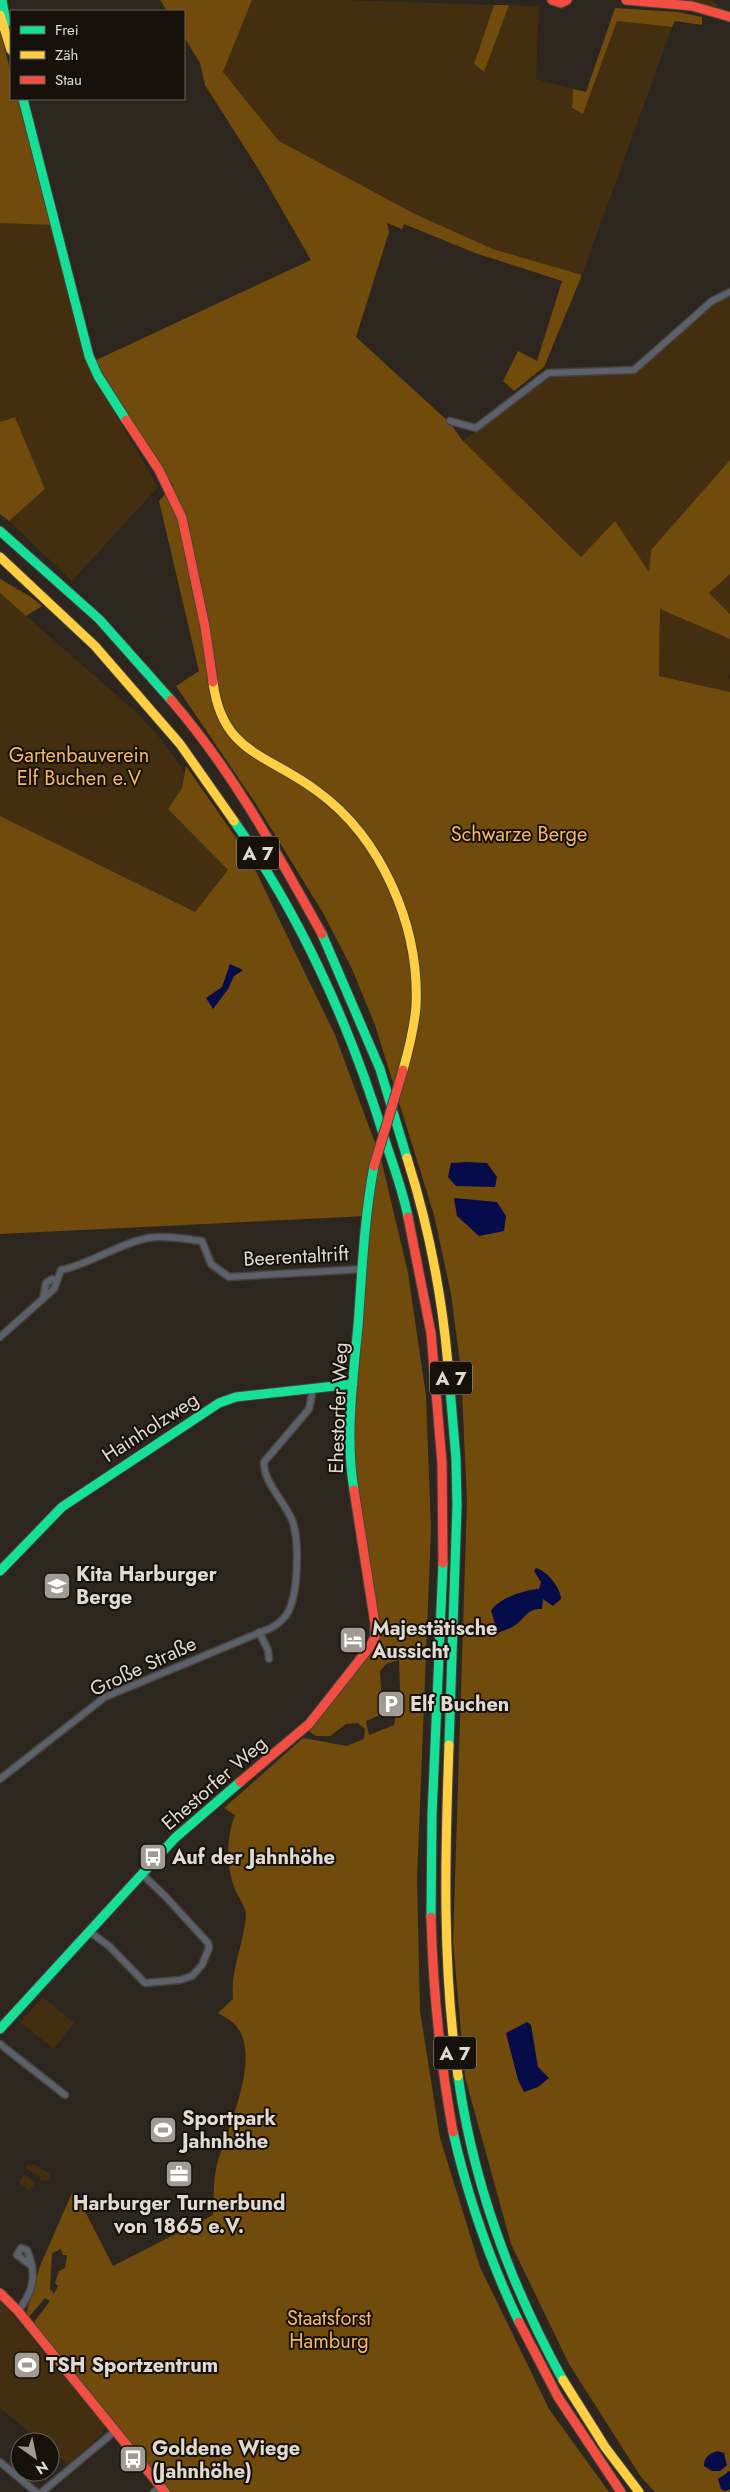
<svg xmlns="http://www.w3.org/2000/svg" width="730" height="2492" font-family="Jost,sans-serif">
	<rect width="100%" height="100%" fill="#2c261f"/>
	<!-- green -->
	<path fill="#432e0f" d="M252 0H346L494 5 474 64 483 72 509 5 539 7 536 79 573 89 572 108 583 114 617 21 672 27 582 275 493 249 415 214 279 141 223 72Z
		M666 0H712L718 5 716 9Z
		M0 223 52 225 83 354 94 378 158 487 72 581 9 521 45 489 15 417 0 422Z
		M730 294V460L651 550 649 573 581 557 463 441 547 376 632 374 710 303Z
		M730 574V614L709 593Z
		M0 593 136 712 156 733 185 772 182 788 168 809 228 870 195 912 0 816Z
		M660 608 730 639V674L727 677 730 679V692L659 676Z
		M43 1997 74 2023 54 2049 20 2022Z
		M33 2164 49 2173 50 2180 40 2181V2177L25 2168 27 2165 31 2166Z
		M25 2174 35 2183 29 2191 19 2182Z
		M0 2300 104 2425 103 2433 68 2464 50 2450V2442H41L0 2408Z"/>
	<!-- forest -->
	<path fill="#714b0c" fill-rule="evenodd" d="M160 0H252L223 72 279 141 415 214 493 249 582 275 544 367 514 391 503 381 518 351 537 361 562 281 475 253 404 224 402 229 387 223 389 232 356 337 450 423 463 441 581 557 615 521 649 572 651 550 730 460V574L709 593 730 614V639L660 609 659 676 730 692V2471L727 2472 725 2491 730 2489V2492H655L641 2477 569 2364 511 2244 465 2077 453 1942 467 1501 461 1370 451 1294 434 1215 375 1025 352 969 323 913 258 807 176 686 199 671 159 501 173 485 92 362 311 260 259 170 205 85 200 63 184 37V11H167Z
		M494 5H509L484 72 474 64Z
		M615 8 678 12 702 17V25L675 21 672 27 617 21 583 114 572 108 573 89 586 92Z
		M0 31 11 73V99H18L52 225 0 223Z
		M15 417 45 489 9 521 0 514V422Z
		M0 579 31 597 42 606 26 616 0 593Z
		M186 766 248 855 335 1035 381 1159 408 1273 426 1396 431 1529 417 1879 420 2011 440 2138 480 2267 549 2409 609 2492H170L31 2323 26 2314 40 2266 72 2193 76 2194 113 2266 213 2215C214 2200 213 2184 216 2169 224 2134 268 2050 231 2021 228 2018 222 2016 218 2013L233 1999C230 1970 244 1944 246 1915 246 1906 237 1896 234 1887 226 1864 226 1838 235 1815L224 1808 303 1738 347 1746 364 1739 365 1729 358 1723 346 1724 330 1736H316L309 1731 368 1656 379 1634 353 1459 367 1216 0 1234V816L195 912 228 870 168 809 182 788ZM399 1660 400 1690 394 1725 369 1735 366 1721 383 1714 386 1695 381 1690 380 1671 386 1664ZM61 2249 63 2255H67L65 2268 59 2271 55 2283 58 2286 54 2294 50 2289 52 2253ZM45 2298 50 2301 34 2322 28 2318Z"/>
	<!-- water -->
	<path fill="#060b49" d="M230 964 243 970 234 976 228 989 213 1009 206 998 222 987Z
		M466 1162 487 1163 497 1177 495 1187 456 1186 448 1177 451 1163Z
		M454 1198 497 1202 506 1216 504 1231 479 1236 457 1216Z
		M536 1568C547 1571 561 1588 561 1599L553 1606 543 1599 542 1609C529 1608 526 1616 518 1623 513 1628 504 1630 498 1633L491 1611C498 1598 525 1590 539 1589L541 1582 534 1571Z
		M527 2022 531 2025 538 2067 549 2078 538 2087 524 2092 518 2080 506 2033Z
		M717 2451 724 2453 727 2465 720 2471H712L704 2466C704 2457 709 2454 717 2451Z
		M730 2471V2489L725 2491 721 2489 718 2479Z"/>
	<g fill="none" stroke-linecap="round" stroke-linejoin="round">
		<!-- street casing -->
		<g stroke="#48433c" stroke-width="9">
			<path id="street" d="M450 421 476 428 548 373 634 370 712 301 730 292
				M43 1299 46 1283 52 1279 56 1281
				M0 1337 54 1289 61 1270C91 1264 117 1244 148 1238 165 1235 185 1239 202 1241L211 1264 229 1277 363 1269
				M259 1632 268 1650 269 1659
				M0 1779 105 1697 271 1628C278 1624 284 1620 288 1612 298 1594 300 1540 292 1520 285 1502 263 1482 264 1462L309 1409 313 1389
				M90 1932 109 1946 145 1983 180 1980 192 1976 202 1965 209 1948 208 1943 165 1896 143 1875
				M0 2044 65 2095
				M18 2311C34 2291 37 2274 27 2250L21 2248 17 2255 32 2266
				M0 2462 36 2492
				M42 2492 115 2431
				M154 2492 161 2487"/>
		</g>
		<!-- fast casing -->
		<g stroke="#48433c" stroke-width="11">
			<path id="fast" d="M2 0 6 23
				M23 99 89 356 98 376 126 420
				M0 531 99 619 171 700
				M234 821C301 917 351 1028 385 1140 393 1165 403 1191 408 1217
				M322 934 380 1069 407 1158
				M448 1365 456 1459 457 1506 449 1745
				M354 1490C345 1437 353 1380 358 1326 362 1272 364 1219 374 1166
				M0 1571 62 1507 219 1403 236 1397 353 1384
				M431 1917 432 1815 443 1563
				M0 2029 175 1838 240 1782
				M458 2076C473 2182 511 2286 563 2380
				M453 2132C468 2198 490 2261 519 2322"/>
		</g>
		<!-- slow casing -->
		<g stroke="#48433c" stroke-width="11">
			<path id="slow" d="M0 15 11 50
				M0 557 95 646 180 744 234 821
				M213 682C222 754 268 754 317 791 382 838 420 927 416 1007 414 1028 409 1049 403 1070
				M407 1158C428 1224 442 1295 448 1365
				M449 1745C445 1856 442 1966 458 2076
				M563 2380 605 2447 639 2492"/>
		</g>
		<!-- jam casing -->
		<g stroke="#48433c" stroke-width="11">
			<path id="jam" d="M552 0 561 3 567 0
				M626 0 692 6 730 17
				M126 420 159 470 182 518 205 627 213 682
				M171 700C232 770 277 853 322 934
				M408 1217 431 1333 442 1463 443 1563
				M240 1782 309 1724 369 1648 375 1637V1624L354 1490
				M431 1917C433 1990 440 2061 453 2132
				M0 2293 18 2311 165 2492
				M519 2322 558 2397 621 2492"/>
		</g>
		<!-- street -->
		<use href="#street" stroke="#5c606a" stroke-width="6"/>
		<!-- fast -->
		<use href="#fast" stroke="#16e098" stroke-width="9"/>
		<!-- slow -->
		<use href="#slow" stroke="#ffcf43" stroke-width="9"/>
		<!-- jam -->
		<use href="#jam" stroke="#f24e42" stroke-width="9"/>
		<!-- jam-bridge casing -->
		<g stroke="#48433c" stroke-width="11" stroke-linecap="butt">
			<path id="jam-bridge" d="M374 1166 403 1070"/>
		</g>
		<!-- jam-bridge -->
		<use href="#jam-bridge" stroke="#f24e42" stroke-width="9"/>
	</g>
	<!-- icons -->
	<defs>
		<g id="school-square" transform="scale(1.4375)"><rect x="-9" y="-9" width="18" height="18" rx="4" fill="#a29b93" stroke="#16110b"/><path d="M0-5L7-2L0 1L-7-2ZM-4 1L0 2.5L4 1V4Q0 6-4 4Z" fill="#fff"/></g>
		<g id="hotel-square" transform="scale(1.4375)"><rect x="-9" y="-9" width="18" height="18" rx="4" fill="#a29b93" stroke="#16110b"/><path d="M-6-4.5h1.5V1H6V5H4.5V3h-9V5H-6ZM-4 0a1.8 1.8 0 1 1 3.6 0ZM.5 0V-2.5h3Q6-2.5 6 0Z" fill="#fff"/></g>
		<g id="parking-square" transform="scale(1.4375)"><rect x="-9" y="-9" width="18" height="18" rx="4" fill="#a29b93" stroke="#16110b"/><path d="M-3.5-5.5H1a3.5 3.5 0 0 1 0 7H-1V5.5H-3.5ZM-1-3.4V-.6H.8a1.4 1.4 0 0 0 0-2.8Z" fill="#fff"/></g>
		<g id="bus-square" transform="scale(1.4375)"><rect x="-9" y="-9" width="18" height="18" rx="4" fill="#a29b93" stroke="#16110b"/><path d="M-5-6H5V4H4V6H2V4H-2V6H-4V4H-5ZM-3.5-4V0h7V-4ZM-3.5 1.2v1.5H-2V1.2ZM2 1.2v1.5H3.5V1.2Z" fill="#fff"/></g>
		<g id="stadium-square" transform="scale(1.4375)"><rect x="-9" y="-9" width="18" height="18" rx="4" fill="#a29b93" stroke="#16110b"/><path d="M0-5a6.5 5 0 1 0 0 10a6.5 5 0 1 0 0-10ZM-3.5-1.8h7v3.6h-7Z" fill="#fff"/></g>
		<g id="office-square" transform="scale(1.4375)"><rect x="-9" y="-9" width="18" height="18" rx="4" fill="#a29b93" stroke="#16110b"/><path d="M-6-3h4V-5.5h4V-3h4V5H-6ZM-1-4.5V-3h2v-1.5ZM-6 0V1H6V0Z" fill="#fff"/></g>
	</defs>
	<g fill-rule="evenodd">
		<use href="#school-square" x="57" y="1586"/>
		<use href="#hotel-square" x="353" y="1640"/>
		<use href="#parking-square" x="391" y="1704"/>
		<use href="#bus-square" x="153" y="1857"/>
		<use href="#stadium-square" x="163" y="2130"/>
		<use href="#office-square" x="179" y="2174"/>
		<use href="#stadium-square" x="27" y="2365"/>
		<use href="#bus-square" x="133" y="2459"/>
	</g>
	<g text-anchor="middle" stroke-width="4" stroke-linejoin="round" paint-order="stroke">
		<!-- shield labels -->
		<g fill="#16110b" stroke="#a49e96" stroke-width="1">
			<rect x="237" y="836.5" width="42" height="33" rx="4"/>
			<rect x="430" y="1361.5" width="42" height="33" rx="4"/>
			<rect x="434" y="2036.5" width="42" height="33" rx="4"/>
		</g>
		<g font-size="19" font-weight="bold" fill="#e1dad1">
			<text x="258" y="860">A 7</text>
			<text x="451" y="1385">A 7</text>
			<text x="455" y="2060">A 7</text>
		</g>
		<!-- park labels -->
		<g font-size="20" fill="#f6b968" stroke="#16110b">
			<text x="79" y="762">Gartenbauverein<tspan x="79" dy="23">Elf Buchen e.V</tspan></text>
			<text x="519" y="841">Schwarze Berge</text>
			<text x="329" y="2325">Staatsforst<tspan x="329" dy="23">Hamburg</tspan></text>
		</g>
		<!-- street labels -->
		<g font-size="20" fill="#e1dad1" stroke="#16110b">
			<text transform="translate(296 1256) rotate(-3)" y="7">Beerentaltrift</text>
			<text transform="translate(338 1408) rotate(-88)" y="7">Ehestorfer Weg</text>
			<text transform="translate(150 1427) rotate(-33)" y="7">Hainholzweg</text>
			<text transform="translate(143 1666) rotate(-25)" y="7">Große Straße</text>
			<text transform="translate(214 1783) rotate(-41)" y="7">Ehestorfer Weg</text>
		</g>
		<!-- poi labels -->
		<g font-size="20" font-weight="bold" fill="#e1dad1" stroke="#16110b" text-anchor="start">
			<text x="76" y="1581">Kita Harburger<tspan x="76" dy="23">Berge</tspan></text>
			<text x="372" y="1635">Majestätische<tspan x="372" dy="23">Aussicht</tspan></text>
			<text x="410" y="1711">Elf Buchen</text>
			<text x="172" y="1864">Auf der Jahnhöhe</text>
			<text x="182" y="2125">Sportpark<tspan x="182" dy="23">Jahnhöhe</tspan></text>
			<text x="179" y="2210" text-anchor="middle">Harburger Turnerbund<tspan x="179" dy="23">von 1865 e.V.</tspan></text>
			<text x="46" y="2372">TSH Sportzentrum</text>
			<text x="152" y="2455">Goldene Wiege<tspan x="152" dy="23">(Jahnhöhe)</tspan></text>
		</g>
	</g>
	<!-- legend -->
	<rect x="10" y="10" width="175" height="90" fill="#16110b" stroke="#67615a"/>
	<rect x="20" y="26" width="25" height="8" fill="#16e098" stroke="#67615a"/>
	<text x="55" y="35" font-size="15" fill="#e1dad1">Frei</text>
	<rect x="20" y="51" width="25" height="8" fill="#ffcf43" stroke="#67615a"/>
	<text x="55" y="60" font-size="15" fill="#e1dad1">Zäh</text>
	<rect x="20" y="76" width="25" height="8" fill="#f24e42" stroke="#67615a"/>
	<text x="55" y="85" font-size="15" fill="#e1dad1">Stau</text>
	<!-- north arrow -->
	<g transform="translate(35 2457) rotate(147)"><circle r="24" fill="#16110b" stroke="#67615a"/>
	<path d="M0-4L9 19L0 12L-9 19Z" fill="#a29b93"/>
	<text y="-8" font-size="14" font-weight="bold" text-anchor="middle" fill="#e1dad1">N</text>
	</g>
</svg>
